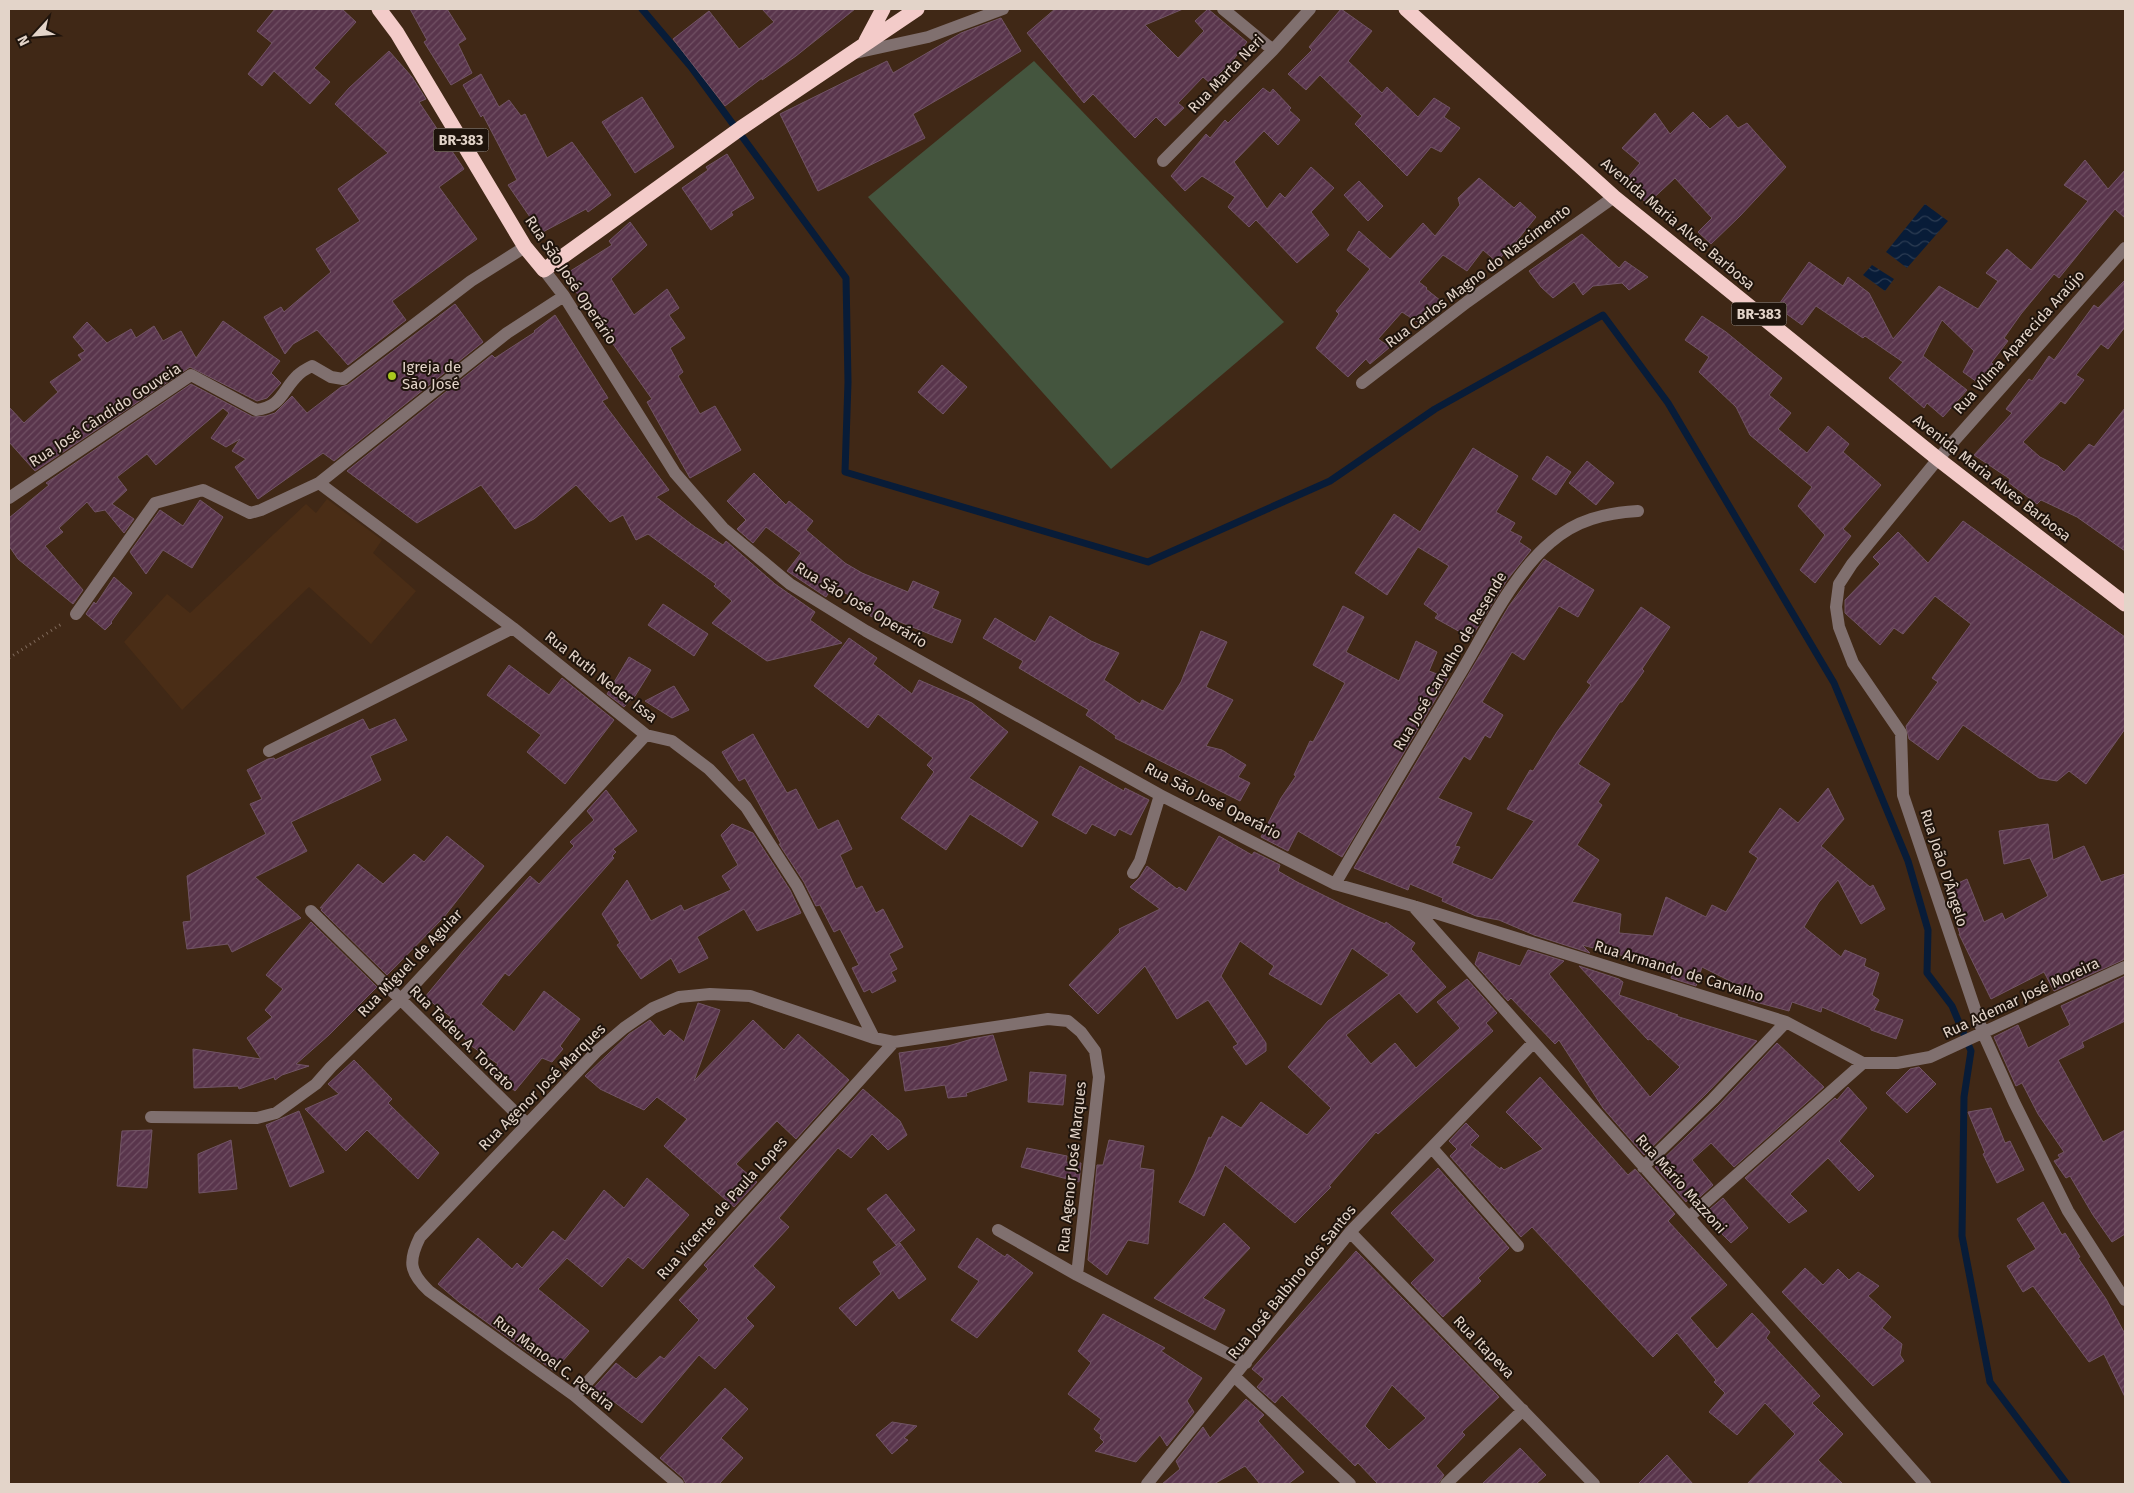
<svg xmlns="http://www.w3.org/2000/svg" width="2134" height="1493" font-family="'Fira Sans',sans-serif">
	<defs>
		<pattern id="water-waves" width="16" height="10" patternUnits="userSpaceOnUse" patternTransform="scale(1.25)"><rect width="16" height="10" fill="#081c38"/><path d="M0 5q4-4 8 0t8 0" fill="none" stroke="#2c3c53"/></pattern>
		<pattern id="building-hatch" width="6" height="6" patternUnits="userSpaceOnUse" patternTransform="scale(1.25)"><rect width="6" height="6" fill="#59354c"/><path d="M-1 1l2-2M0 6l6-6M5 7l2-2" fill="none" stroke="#715164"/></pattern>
	</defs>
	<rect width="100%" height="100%" fill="#402816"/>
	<!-- built -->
	<path fill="#4a2d16" d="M327 499 382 540 373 553 416 591 371 644 309 587 182 710 124 642 167 594 190 613 306 504 316 513Z"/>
	<!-- park -->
	<path fill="#44553e" d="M1034 61 1284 322 1111 469 868 197Z"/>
	<!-- water -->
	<path fill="url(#water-waves)" d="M1925 204 1948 221 1907 268 1886 252Z
		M1872 265 1894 279 1885 291 1863 275Z"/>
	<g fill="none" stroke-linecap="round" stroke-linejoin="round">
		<!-- stream -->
		<path stroke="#081c38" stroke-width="7" d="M642 9 691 67 846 278 848 382 845 472 1148 562 1330 481 1435 409 1603 315 1668 403 1834 683 1908 861 1928 930 1927 973 1952 1006 1971 1051 1964 1097 1962 1236 1990 1382 2067 1484"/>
	</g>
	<!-- building -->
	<path fill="url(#building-hatch)" stroke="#715465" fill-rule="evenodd" d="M275 9H342L356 22 314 68 330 82 310 104 274 71 262 86 248 74 272 43 257 31Z
		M410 9H447L466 39 458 44 472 73 451 85 424 42 427 40Z
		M762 9H855L796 56 762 80V78L725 106 673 39 709 11 739 49 774 22Z
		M1055 9H1183L1145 25 1178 58 1204 31 1195 21 1208 9 1247 42 1233 60 1210 83 1203 77 1178 103 1184 108 1165 126 1156 117 1135 138 1093 94 1084 103 1027 33Z
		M1341 9 1372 31 1348 61 1382 93 1387 87 1418 117 1434 98 1450 108 1444 117 1460 128 1441 152 1431 147 1407 176 1355 124 1362 116 1320 75 1306 90 1288 74 1312 50 1309 47Z
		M1001 18 1021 51 913 114 925 138 818 191 780 114 887 61 893 73 961 33Z
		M389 51 412 77 426 99 419 102 464 169 439 187 477 239 392 301 406 320 348 365 317 330 293 344 285 354 264 317 281 307 284 312 331 272 316 249 360 221 338 189 388 153 335 104 349 88Z
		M481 74 499 107 509 100 521 116 525 114 547 158 572 142 611 195 588 212 586 209 541 233 508 185 517 180 483 115 481 117 463 85Z
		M1263 88 1270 93 1273 89 1291 108 1289 110 1300 120 1278 145 1264 131 1234 162 1267 209 1280 193 1285 198 1311 167 1334 188 1311 212 1329 235 1297 263 1256 220 1249 227 1228 207 1235 197 1202 176 1185 191 1171 176 1206 134 1210 138 1225 120 1228 123Z
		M642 97 674 147 635 173 602 122Z
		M1693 112 1710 129 1727 115 1738 128 1747 123 1786 167 1740 216 1711 244 1698 232 1712 218 1675 178 1647 204 1625 181 1640 163 1622 148 1655 113 1670 134Z
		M727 154 754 198 731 212 733 215 711 230 682 188 708 170 706 167Z
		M2085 160 2108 189 2125 170V218L2115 209 2059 278 2054 274 2021 314 2004 338 2008 341 1991 363 1993 364 1977 382 1963 372 1974 351 1942 320 1923 356 1967 390 1943 417 1927 403 1924 408 1889 378 1903 362 1865 336 1863 338 1816 306 1802 325 1777 307 1809 262 1843 286 1848 277 1869 293 1893 339 1939 286 1978 309 1998 281 1986 273 2007 249 2031 270 2088 201 2064 185Z
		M1479 178 1514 208 1520 202 1536 217 1511 248 1510 246 1497 262 1483 250 1467 271 1443 255 1419 282 1427 288 1426 289 1446 305 1422 325 1402 312 1378 339 1390 347 1370 364 1366 359 1348 377 1316 348 1339 314 1336 311 1370 269 1347 250 1359 231 1390 259 1423 223 1435 236 1460 205 1458 198Z
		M1359 181 1383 206 1368 221 1344 195Z
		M630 222 647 245 611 279 634 315 667 289 679 308 669 315 685 338 670 348 683 372 678 376 700 414 715 406 741 450 690 478 647 402 652 399 564 275 612 245 609 241Z
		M1582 234 1619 268 1625 261 1648 277 1629 290 1622 283 1593 286 1583 295 1574 282 1553 298 1541 287 1529 271Z
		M2125 280V327L2108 349 2101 344 2076 375 2084 380 2065 404 2061 401 2023 442 2040 457 2058 466 2064 472 2089 444 2094 447 2125 408V551L2077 517 2041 500 2037 504 2008 482 2010 479 1974 455 2012 413 2006 409 2029 379 2032 381 2049 356 2054 360 2094 305 2098 308Z
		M455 304 483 342 334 461 323 453 258 499 235 467 246 459 232 451 240 439 226 447 211 438 229 413 223 408 156 465 147 454 117 477 127 490 112 504 134 519 124 533 105 510 95 512 87 502 59 528 63 532 45 546 83 590 73 604 18 559 9 546V518L49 485 46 483 191 384 253 417 266 416 275 413 292 396 307 413 341 387 348 385Z
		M555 315 608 398 602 401 669 490 656 497 695 527 723 545 726 541 775 584 815 612 810 620 842 643 767 661 712 623 732 601 714 586 716 584 648 534 636 540 623 515 610 522 576 485 534 519 515 529 481 485 417 523 347 471 492 355 495 358 535 332 534 331Z
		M1702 316 1726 332 1782 378 1769 395 1791 413 1778 429 1807 453 1828 426 1849 444 1843 452 1881 485 1843 529 1851 536 1815 583 1800 570 1825 535 1798 506 1812 487 1750 435 1736 407 1699 372 1709 357 1685 340Z
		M223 321 280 361 271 373 281 383 267 398 257 401 190 367 35 471 9 442V407L24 423 58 392 50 382 82 360 78 355 85 351 73 337 87 322 107 343 131 329 136 338 154 326 163 341 181 331 196 358Z
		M942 365 967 387 943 414 918 392Z
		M1473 448 1518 476 1496 512 1515 523 1510 531 1522 537 1519 542 1531 550 1507 580 1471 638 1435 618 1438 614 1424 604 1449 566 1418 547 1387 595 1355 573 1394 514 1420 532Z
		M1547 456 1571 472 1556 495 1532 479Z
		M1587 461 1614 483 1596 505 1569 483Z
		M754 473 786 505 789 501 813 521 806 530 845 563 862 573 908 592 913 581 939 592 932 608 961 620 952 643 895 620 893 626 866 614 871 608 833 586 826 597 787 571 801 553 766 527 753 543 737 529 746 520 727 501Z
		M200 500 223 517 192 568 163 550 146 574 130 552 160 510 183 526Z
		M1963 521 2125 637V729L2086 784 2069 771 2057 781 2039 778 1963 725 1938 760 1909 739 1906 726 1938 682 1932 678 1971 624 1935 596 1903 634 1894 628 1880 645 1845 613V600L1880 564 1873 557 1898 532 1928 563Z
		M1544 559 1594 590 1578 617 1559 606 1524 660 1512 652 1482 702 1503 715 1490 738 1485 735 1470 760 1464 756 1438 798 1472 813 1455 846 1460 847 1452 863 1492 880 1534 821 1507 809 1530 770 1533 771 1557 732 1591 685 1587 682 1641 607 1670 627 1642 669 1644 671 1622 702H1620L1578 764 1610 784 1598 802 1602 805 1577 845 1599 860 1572 902 1621 914 1619 933 1653 936 1666 897 1706 917 1712 905 1726 912 1758 858 1749 852 1780 808 1798 823 1828 788 1844 819 1821 846 1870 887 1873 885 1885 909 1861 924 1838 880 1819 902 1804 927 1841 957 1845 950 1866 959 1864 966 1879 973 1872 995 1879 1000 1874 1010 1903 1020 1896 1039 1871 1030V1028L1822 1007 1821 1012 1792 1002 1789 1011 1748 1000 1752 992 1702 967 1696 986 1671 978 1674 969 1582 945 1590 953 1534 935 1499 920 1476 916 1442 901 1443 898 1410 884 1408 890 1354 868 1509 606Z
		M114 577 132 593 111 622 112 623 105 630 86 614 94 602 96 604Z
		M663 604 708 634 694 656 648 625Z
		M1343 606 1364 617 1346 652 1399 681 1416 641 1437 652 1429 671 1448 678 1342 857 1298 831 1288 851 1261 837 1281 798 1296 776 1294 775 1310 741 1313 742 1345 683 1313 665Z
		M1050 616 1091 641 1119 653 1104 680 1140 704 1142 700 1163 711 1181 682 1201 631 1227 642 1206 687 1233 700 1206 746 1222 750 1246 765 1238 777 1250 783 1240 801 1115 738 1116 736 1086 715 1089 710 1019 668 1023 661 983 638 995 618 1035 642Z
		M849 638 877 658 873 664 912 694 919 680 972 703 1008 732 969 778 1038 822 1022 847 970 814 946 850 901 818 934 772 927 765 933 758 878 714 868 728 814 686Z
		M629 657 651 670 635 696 624 707 607 694Z
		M509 665 549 695 562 678 614 720 565 784 527 752 541 735 487 695Z
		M674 686 689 710 672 718 645 701Z
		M363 719 369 730 395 719 407 740 370 756 381 780 291 822 307 851 255 877 301 918 232 952 228 944 187 949 183 922 191 921 187 876 266 834 250 804 262 799 247 770 268 759 274 758 275 760Z
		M753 734 787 793 796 789 818 830 838 820 852 849 840 855 856 889 862 886 876 913 883 909 903 947 889 954 897 969 891 972 896 981 872 993 870 989 864 992 852 968 859 965 840 929 834 932 820 905 816 906 804 882 779 844H781L745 778 739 781 722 752Z
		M1080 766 1124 791 1125 788 1149 800 1131 835 1119 829 1115 836 1092 824 1086 834 1052 815Z
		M606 790 637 831 613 849 616 852 612 856 614 858 509 976 505 973 481 1004 514 1032 544 991 580 1019 560 1046 563 1049 552 1062 542 1058 515 1091 492 1072 498 1064 467 1043 468 1042 447 1022 451 1017 425 997 464 950 530 876 539 884 574 846 570 842 594 820 587 811Z
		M732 824 753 833 790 890 801 913 757 931 744 909 697 937 708 958 679 973 671 958 641 979 617 945 620 943 602 914 627 880 651 921 681 905 684 911 731 890 722 876 738 865 721 835Z
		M2048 824 2053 860 2084 846 2101 882 2125 874V959L2054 991 2044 972 1991 999 1959 934H1960L1945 889 1967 879 1984 922 2002 913 2005 920 2048 896 2030 858 2004 864 1999 831Z
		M447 836 484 866 444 917 387 975 321 910 323 908H320L358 864 383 884 414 854 424 862Z
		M1219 836 1252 855 1254 852 1280 865 1278 871 1297 882 1343 905 1385 924 1386 922 1415 943 1411 949 1446 987 1417 1013 1399 993 1346 1035 1371 1064 1395 1043 1416 1068 1460 1028 1437 1002 1467 979 1497 1013 1486 1023 1493 1031 1378 1134 1376 1132 1329 1186 1331 1187 1295 1223 1225 1165 1204 1216 1179 1202 1194 1174 1209 1137 1211 1138 1222 1116 1241 1128 1261 1102 1307 1135 1331 1108 1288 1067 1328 1021 1389 975 1352 948 1321 1005 1269 974 1274 966 1240 941 1221 976 1266 1043V1051L1246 1065 1233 1047 1238 1044 1208 1000 1177 1019 1145 966 1098 1014 1069 985 1120 932 1119 929 1160 909 1130 887 1140 877 1147 866 1177 889 1179 887 1186 892Z
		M311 922 377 987 329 1035 296 1064 309 1066 282 1075 275 1080 274 1077 239 1089 238 1086 194 1088 193 1049 261 1059 247 1038 272 1017 265 1010 283 989 266 975Z
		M1528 950 1564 961 1549 974 1650 1097 1680 1067 1650 1039 1648 1040 1579 966 1619 979 1623 982 1619 995 1678 1015 1676 1016 1757 1041 1707 1093 1644 1155 1603 1108 1559 1040 1555 1044 1511 998 1508 1001 1475 964 1479 952 1520 966Z
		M2125 976V1021L2082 1042 2084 1047 2058 1060 2103 1142 2125 1130V1234L2112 1242 2093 1215 2070 1176 2066 1178 2054 1161 2060 1158 2058 1155 2064 1152 2038 1114 2022 1083 2016 1086 1994 1037 2018 1025 2028 1048 2070 1025 2061 1006Z
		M698 1003 720 1010 694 1081 753 1020 784 1050 798 1034 849 1080 796 1139 777 1121 736 1164 757 1182 734 1207 664 1146 687 1119 657 1097 644 1110 600 1089 585 1076 629 1034 650 1020 664 1036 670 1030 684 1042Z
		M993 1035 1007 1080 966 1093 967 1096 948 1098 945 1085 905 1091 899 1053 948 1046 972 1039Z
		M1777 1043 1824 1087 1734 1167 1711 1143 1692 1160 1713 1185 1692 1204 1688 1200 1686 1202 1655 1167 1719 1105Z
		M354 1060 392 1099 388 1103 439 1153 418 1179 367 1130 346 1151 305 1109 339 1094 328 1084Z
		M1919 1067 1936 1084 1907 1113 1886 1093 1910 1069Z
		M1030 1072 1066 1075 1063 1105 1028 1102Z
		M1540 1077 1628 1175 1635 1169 1675 1214 1668 1221 1727 1285 1690 1318 1717 1349 1752 1313 1770 1332 1766 1338 1820 1396 1812 1403 1843 1434 1818 1460 1843 1484H1747L1795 1434 1765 1403 1737 1435 1709 1412 1725 1393 1714 1382 1716 1380 1677 1333 1653 1357 1532 1227 1521 1237 1450 1156 1457 1149 1449 1141 1466 1123 1479 1136 1470 1145 1500 1169 1501 1167 1504 1170 1543 1149 1506 1112Z
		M1848 1087 1867 1108 1839 1141 1874 1176 1859 1191 1828 1158 1790 1194 1807 1211 1789 1223 1745 1178 1835 1098 1837 1100Z
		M863 1089 900 1121 907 1135 888 1150 872 1134 851 1158 838 1148 779 1218 789 1227 753 1266 775 1287 746 1318 754 1326 715 1369 699 1355 642 1423 613 1401 610 1405 591 1391 616 1363 636 1379 660 1356 664 1359 699 1320 679 1300 708 1269 704 1265Z
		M1991 1108 2005 1143 2010 1141 2024 1170 1997 1183 1983 1154 1985 1153 1968 1112Z
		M299 1111 324 1172 290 1187 266 1125Z
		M152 1130 147 1188 117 1186 122 1131Z
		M231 1140 237 1189 199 1193 198 1154Z
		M1109 1140 1144 1146 1140 1168 1154 1170 1148 1244 1128 1240 1107 1275 1088 1260 1097 1165H1103Z
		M1027 1148 1067 1156 1066 1162 1081 1163 1079 1182 1021 1167Z
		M1438 1168 1509 1248 1478 1278 1481 1281 1443 1317 1411 1283 1435 1260 1391 1213Z
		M647 1178 689 1215 643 1269 628 1257 602 1287 567 1258 538 1289 589 1331 554 1371 459 1302 438 1284 478 1238 512 1269 517 1263 522 1268 553 1231 565 1241 604 1190 624 1208Z
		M886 1194 915 1230 896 1245 867 1209Z
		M1723 1198 1748 1228 1731 1243 1703 1215Z
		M2043 1202 2062 1235 2065 1233 2080 1257 2078 1258 2106 1299 2125 1334V1397L2104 1354 2089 1362 2033 1286 2023 1292 2007 1266 2036 1249 2017 1219Z
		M1224 1223 1250 1248 1203 1298 1225 1310 1215 1330 1154 1298Z
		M977 1238 1005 1257 1007 1254 1033 1273 977 1338 951 1320 979 1281 958 1267Z
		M900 1243 926 1279 899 1299 893 1290 856 1326 839 1308 881 1274 873 1262Z
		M1356 1251 1499 1397 1462 1432 1465 1435 1436 1466 1444 1475 1438 1484H1378L1358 1463 1355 1466 1282 1395 1275 1403 1257 1387 1264 1379 1252 1369ZM1392 1385 1426 1418 1389 1450 1365 1426Z
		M1805 1268 1823 1285 1838 1269 1849 1280 1858 1272 1879 1286 1868 1296 1891 1317 1882 1328 1902 1344 1900 1355 1904 1361 1873 1386 1782 1292Z
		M1103 1314 1165 1348 1161 1351 1202 1378 1187 1401 1194 1412 1167 1446 1160 1435 1136 1462 1095 1451 1104 1442 1100 1438 1101 1435 1094 1429 1101 1419 1068 1394 1091 1363 1078 1351Z
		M725 1388 748 1409 721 1438 743 1458 719 1484H686L683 1478 660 1458Z
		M1246 1399 1264 1415 1258 1421 1304 1472 1288 1484H1260L1245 1466 1214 1484H1162L1180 1469 1176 1461 1203 1427 1210 1438Z
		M892 1422 917 1426 904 1438 908 1440 892 1454 876 1435Z
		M1520 1448 1546 1475 1536 1484H1482Z
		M1667 1455 1693 1484H1638Z"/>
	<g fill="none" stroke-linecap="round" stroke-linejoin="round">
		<!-- path -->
		<path stroke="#806b5c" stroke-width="3" stroke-dasharray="1 4" stroke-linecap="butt" d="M9 658 63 623"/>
		<!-- minor -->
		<path stroke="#80706f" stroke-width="12" d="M1223 9 1273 50
			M855 53 928 37 1003 9
			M1163 161 1273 50 1310 9
			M2125 248 1938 459 1852 564 1839 584 1836 607 1839 627 1853 663 1901 733 1903 795 1983 1033 2014 1102 2068 1211 2125 1300
			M544 270 564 296 675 473 723 528 790 584 866 631 1160 795 1335 884 1413 906 1786 1022 1863 1063H1897L1930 1057 2125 967
			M1362 383 1467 302 1614 197
			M319 483 513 628 646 735 672 741 709 769 746 807 797 886 874 1038
			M9 498 191 375 256 410C282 407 282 390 298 375 302 371 308 368 312 366L331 377 343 379 471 281 525 247
			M76 614 155 503 203 490 250 513 261 510 319 483 507 333 564 296
			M269 751 513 628
			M1133 873 1140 861 1160 795
			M1335 884C1377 812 1420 741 1463 669 1487 628 1515 572 1551 542 1576 520 1605 513 1638 511
			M1413 906 1925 1484
			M311 911 527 1124
			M151 1117 257 1118 276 1113 316 1084 331 1067 401 999 646 735
			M1432 1148 1518 1246
			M1643 1167 1713 1099 1786 1022
			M1689 1217 1863 1063
			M998 1230 1077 1275 1246 1363
			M1350 1232 1594 1484
			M1235 1377 1350 1484
			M575 1396 894 1042
			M678 1484 575 1396 429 1291C409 1272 408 1261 420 1237L596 1052 624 1028 653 1008 679 997 710 994 750 996 874 1038 894 1042 1048 1019 1068 1021 1081 1032 1095 1051 1099 1077 1077 1275
			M1147 1484 1350 1232 1533 1043
			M1446 1484 1523 1410"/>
		<!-- highway -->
		<path stroke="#f3cbc9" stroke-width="15" d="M379 9 397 33 525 247 544 270 741 128 917 9
			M1406 9 1614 197 1938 459 2125 604
			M866 41 883 9"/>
	</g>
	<!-- markers -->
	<circle fill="#a8c71e" stroke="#1f140c" stroke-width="2" cx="392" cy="376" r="5"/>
	<g text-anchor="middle" stroke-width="4" stroke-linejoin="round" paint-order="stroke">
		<!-- shield labels -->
		<g fill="#1f140c" stroke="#a89a90" stroke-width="1">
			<rect x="433.5" y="128.5" width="55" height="23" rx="4"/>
			<rect x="1731.5" y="302.5" width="55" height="23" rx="4"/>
		</g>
		<g font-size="14" font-weight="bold" fill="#e3d4c9">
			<text x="461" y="145">BR-383</text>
			<text x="1759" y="319">BR-383</text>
		</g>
		<!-- street labels -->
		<g font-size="15" fill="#e3d4c9" stroke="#1f140c">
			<text transform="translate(1226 74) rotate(-46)" y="5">Rua Marta Neri</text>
			<text transform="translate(1678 224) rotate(40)" y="5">Avenida Maria Alves Barbosa</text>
			<text transform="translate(1478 276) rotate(-37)" y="5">Rua Carlos Magno do Nascimento</text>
			<text transform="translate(571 280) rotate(56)" y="5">Rua São José Operário</text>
			<text transform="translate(2019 342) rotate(-48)" y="5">Rua Vilma Aparecida Araújo</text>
			<text transform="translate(105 415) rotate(-33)" y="5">Rua José Cândido Gouveia</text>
			<text transform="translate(1992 478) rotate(38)" y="5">Avenida Maria Alves Barbosa</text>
			<text transform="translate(861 605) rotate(31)" y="5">Rua São José Operário</text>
			<text transform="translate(1450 661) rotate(-59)" y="5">Rua José Carvalho de Resende</text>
			<text transform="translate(601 677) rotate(38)" y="5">Rua Ruth Neder Issa</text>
			<text transform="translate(1213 801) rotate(27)" y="5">Rua São José Operário</text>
			<text transform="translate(1944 868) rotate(72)" y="5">Rua João D'Ângelo</text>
			<text transform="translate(410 963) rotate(-46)" y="5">Rua Miguel de Aguiar</text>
			<text transform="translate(1679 971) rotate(17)" y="5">Rua Armando de Carvalho</text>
			<text transform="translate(2021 998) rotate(-25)" y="5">Rua Ademar José Moreira</text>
			<text transform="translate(462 1038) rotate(45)" y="5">Rua Tadeu A. Torcato</text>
			<text transform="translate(542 1087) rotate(-45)" y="5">Rua Agenor José Marques</text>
			<text transform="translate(1072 1167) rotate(-84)" y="5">Rua Agenor José Marques</text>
			<text transform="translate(1681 1184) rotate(48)" y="5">Rua Mário Mazzoni</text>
			<text transform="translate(722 1208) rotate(-48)" y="5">Rua Vicente de Paula Lopes</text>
			<text transform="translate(1292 1282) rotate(-51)" y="5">Rua José Balbino dos Santos</text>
			<text transform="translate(1484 1347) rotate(46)" y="5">Rua Itapeva</text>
			<text transform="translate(554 1363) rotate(37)" y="5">Rua Manoel C. Pereira</text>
		</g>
		<!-- poi labels -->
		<g font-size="15" fill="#e3d4c9" stroke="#1f140c" text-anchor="start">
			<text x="402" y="372">Igreja de<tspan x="402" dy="17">São José</tspan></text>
		</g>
	</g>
	<!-- border -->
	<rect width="2134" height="1493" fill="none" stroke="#e3d4c9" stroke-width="20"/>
	<!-- north arrow -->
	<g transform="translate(35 35) rotate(244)" stroke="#1f140c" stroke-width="4" paint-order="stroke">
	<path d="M0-4L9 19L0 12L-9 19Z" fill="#e3d4c9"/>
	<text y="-8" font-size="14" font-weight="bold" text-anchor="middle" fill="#e3d4c9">N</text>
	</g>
</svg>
